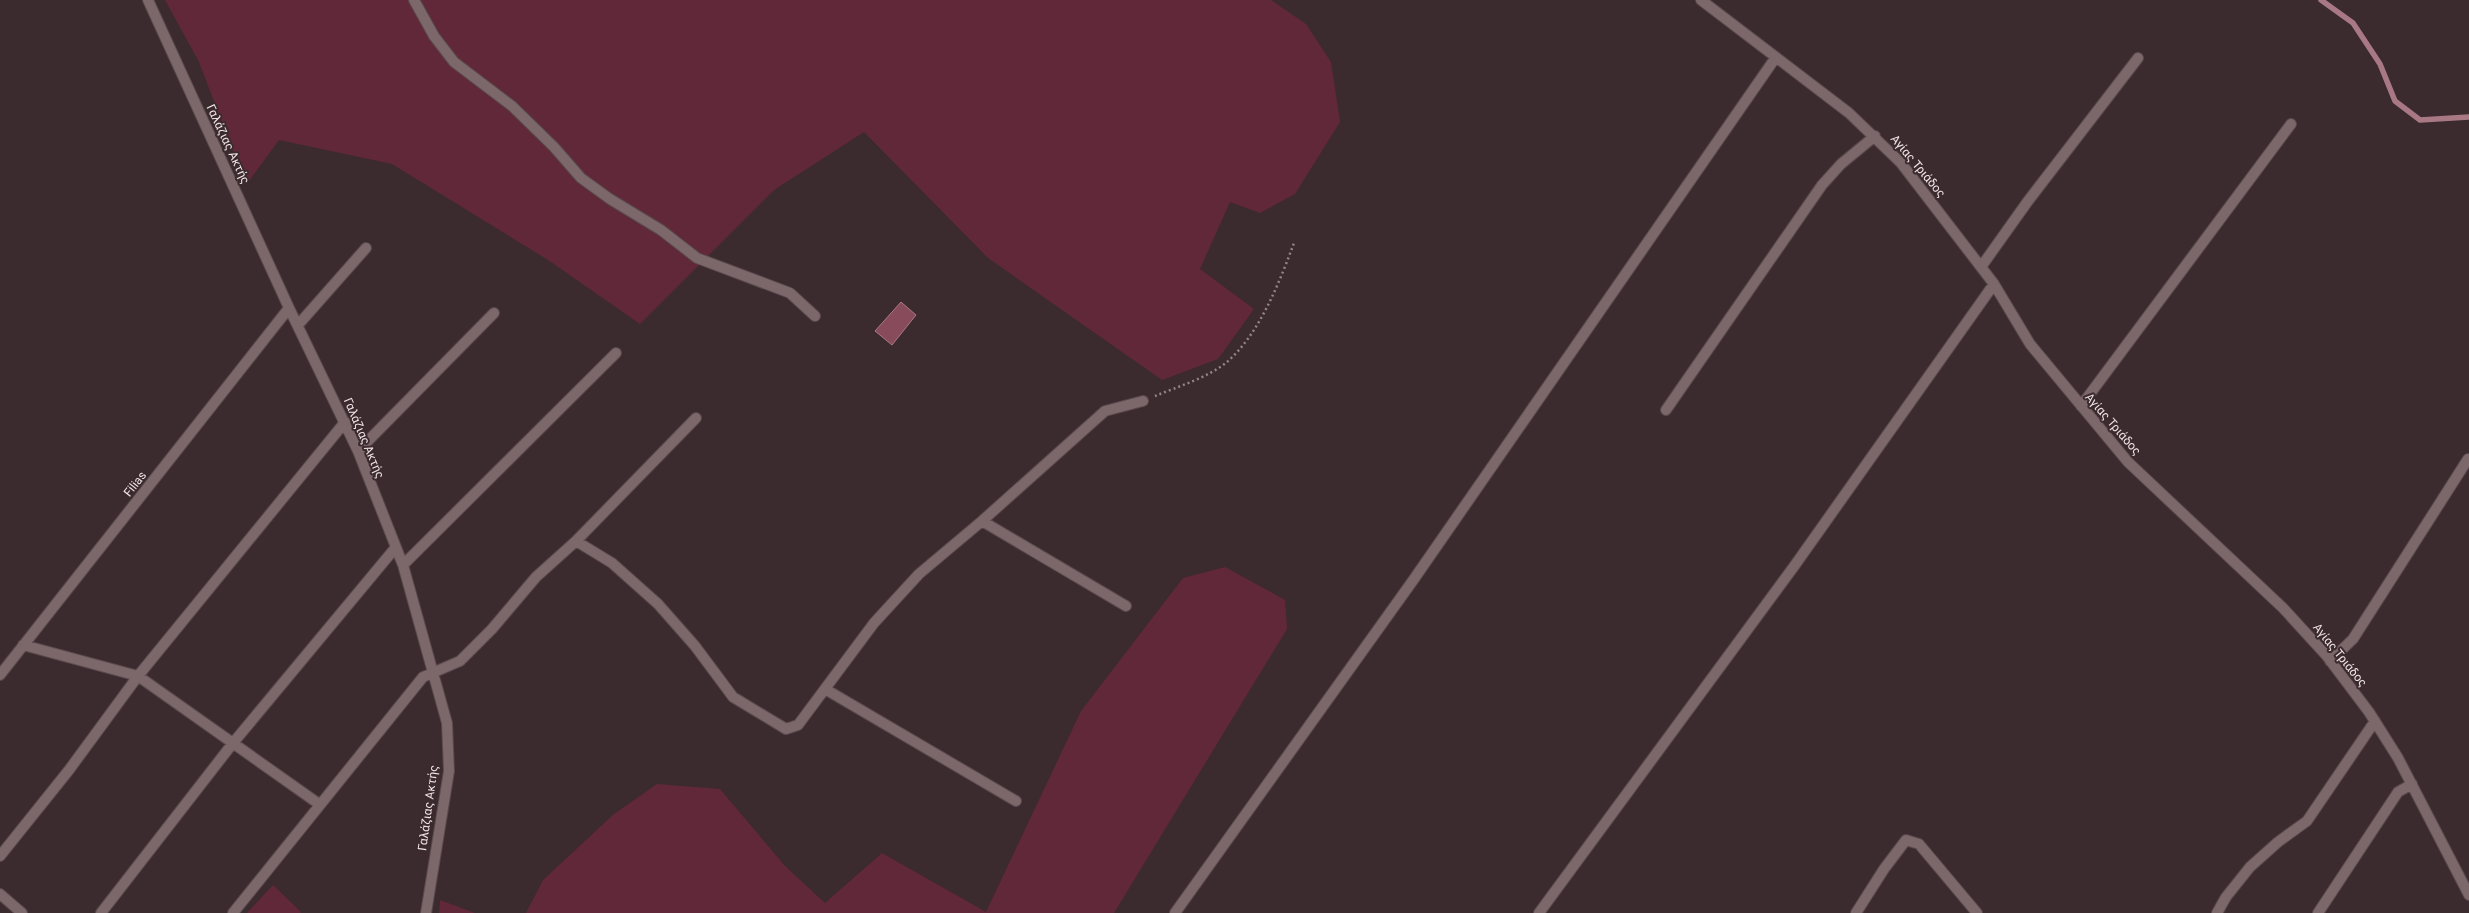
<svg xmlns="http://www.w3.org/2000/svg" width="2469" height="913" font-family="Roboto,sans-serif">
	<rect width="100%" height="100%" fill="#3b2a2e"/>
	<!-- green -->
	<path fill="#612839" d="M165 0H1271L1306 24 1331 62 1340 122 1295 194 1260 213 1230 202 1200 269 1254 309 1218 359 1162 380 988 258 864 132 774 190 640 324 548 260 392 164 279 140 246 185 199 62Z
		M1225 567 1285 600 1287 629 1114 913H526L543 880 614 814 657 784 720 789 785 866 825 903 882 853 986 912 1081 711 1183 578Z
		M273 885 301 912 300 913H247Z
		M440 900 475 913H439Z"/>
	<!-- water -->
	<path fill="#884b5b" stroke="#a87985" d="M901 302 916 315 892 345 875 331Z"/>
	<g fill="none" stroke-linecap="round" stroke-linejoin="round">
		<!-- stream -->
		<path stroke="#a87985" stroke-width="5.5" d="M2321 0 2353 23 2380 64 2395 101 2420 120 2469 117"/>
		<!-- minor casing -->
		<g stroke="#58494c" stroke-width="12">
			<path id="minor" d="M148 0 289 308 358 451 403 565 447 723 449 771 426 913
				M414 0 434 36 454 62 512 106 554 147 581 178 610 199 661 230 697 258 790 293 815 316
				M1701 0 1849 113 1901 163 1994 284 2030 344 2128 462 2283 608 2326 655 2369 712 2398 758 2469 895
				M1981 267 2028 201 2138 58
				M298 325 366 248
				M2081 406 2291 124
				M1666 410 1822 185 1841 164 1875 136
				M358 451 494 313
				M982 521 1126 606
				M576 541 696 418
				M403 565 616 353
				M23 645 138 676 319 804
				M2330 661 2353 639 2468 459
				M0 675 289 308
				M825 689 1016 801
				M0 856 69 770 138 676 345 422
				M0 894 22 913
				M101 913 233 743 396 547
				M233 913 423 677 460 661 492 629 536 577 576 541 612 563 658 604 695 646 733 697 786 729 798 725 874 623 919 574 982 521 1105 411 1143 401
				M1175 913 1414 579 1776 57
				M1539 913 1795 565 1994 284
				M1856 913 1884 869 1906 840 1919 844 1977 913
				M2217 913 2226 897 2250 867 2278 842 2307 821 2375 721
				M2318 913 2398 792 2412 784"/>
		</g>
		<!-- path -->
		<path stroke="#938487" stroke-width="2.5" stroke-dasharray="2 3" stroke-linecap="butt" d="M1155 396C1177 387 1209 377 1227 362 1260 333 1279 283 1294 243"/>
		<!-- minor -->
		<use href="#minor" stroke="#7c676b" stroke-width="10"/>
	</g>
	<g text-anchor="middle" stroke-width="4" stroke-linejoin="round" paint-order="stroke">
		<!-- street labels -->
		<g font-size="12" fill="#f1e5e7" stroke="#3b2a2e">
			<text transform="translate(228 144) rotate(65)" y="4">Γαλάζιας Ακτής</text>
			<text transform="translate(1918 166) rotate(50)" y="4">Αγίας Τριάδος</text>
			<text transform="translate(2113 424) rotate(49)" y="4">Αγίας Τριάδος</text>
			<text transform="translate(364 438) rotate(67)" y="4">Γαλάζιας Ακτής</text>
			<text transform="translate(135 484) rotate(-52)" y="4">Filias</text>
			<text transform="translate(2340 655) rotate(51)" y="4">Αγίας Τριάδος</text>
			<text transform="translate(428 808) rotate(-82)" y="4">Γαλάζιας Ακτής</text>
		</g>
	</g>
</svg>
